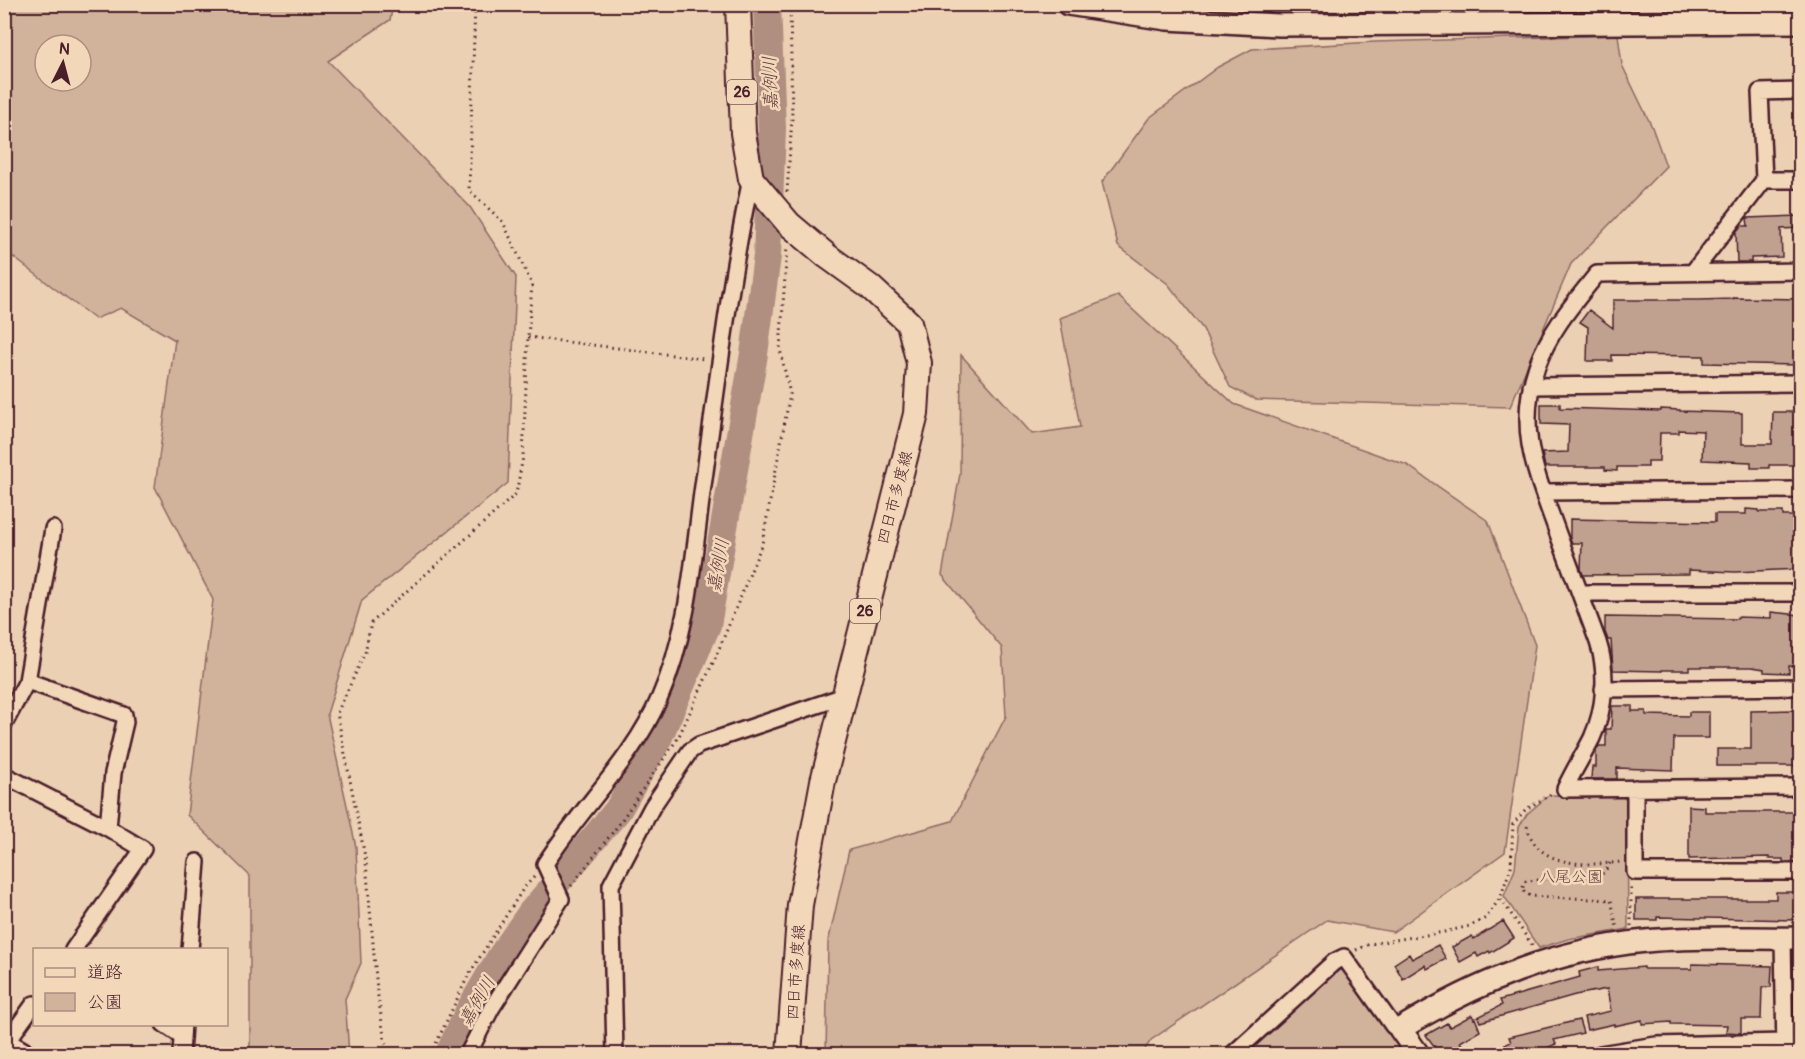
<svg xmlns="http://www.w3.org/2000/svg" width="1805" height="1059" font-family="Pangolin,'Klee One',sans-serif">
	<rect width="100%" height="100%" fill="#ebd0b3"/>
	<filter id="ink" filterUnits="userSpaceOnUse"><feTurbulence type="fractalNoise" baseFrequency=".0167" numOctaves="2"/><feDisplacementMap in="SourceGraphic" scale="12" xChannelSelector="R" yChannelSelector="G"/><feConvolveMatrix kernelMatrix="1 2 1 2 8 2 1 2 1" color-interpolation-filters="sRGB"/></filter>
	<g filter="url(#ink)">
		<!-- green -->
		<path fill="#d1b39c" stroke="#8e6964" stroke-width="1.5" fill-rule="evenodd" d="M4 5H393L390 20 328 61 470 207 516 277 508 483 362 600 327 714 356 847 361 963 345 999 349 1054H250V876L187 815 213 600 155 487 175 340 121 308 95 319 5 251ZM45 45H81V81H45Z
			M1618 35 1622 65 1652 127 1666 166 1571 264 1510 407 1256 400 1230 387 1203 329 1168 284 1118 246 1102 182 1149 118 1218 67 1252 49 1375 42Z
			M1118 296 1234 404 1407 465 1488 521 1535 645 1505 852 1393 932 1327 920 1151 1040 1142 1054H826L828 943 849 850 952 821 1006 716 1002 648 942 575 960 474 961 355 1032 434 1080 427 1060 318Z
			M1549 795 1623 797 1627 801 1628 929 1568 939 1539 948 1504 896 1515 869 1519 827 1527 814Z
			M1339 970 1345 971 1404 1054H1246Z"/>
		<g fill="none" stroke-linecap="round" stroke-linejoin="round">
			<!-- river -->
			<path stroke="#b08e80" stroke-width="28" d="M449 1054 470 1009 500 958 531 913 618 810 657 741 707 625 754 354 767 256 772 129 767 4"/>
		</g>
		<!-- building -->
		<path fill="#c0a190" stroke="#4a1f2b" stroke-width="1.5" d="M1800 216V228L1781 229 1782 257 1751 258V262H1737L1736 232 1741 226H1748L1747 218Z
			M1733 298 1800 299V365L1704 363V356L1612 355V361H1587L1588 327 1580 322 1589 310 1613 328V300H1700L1733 299Z
			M1541 404H1560V408L1661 411V409L1680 410V411L1742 413V444H1772L1773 412H1800V465H1769V468H1751V462L1702 460 1703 431 1679 430V433H1660L1659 461H1648V467H1617V471L1605 470V467H1545L1542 453 1568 452 1569 425 1541 424Z
			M1746 509 1759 510V512H1783V516H1800V569L1735 572 1689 570V574L1583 575 1581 569 1582 543H1572L1570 538V519L1715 522V514H1746Z
			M1771 612 1800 615V666H1789V673L1764 672V669L1752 667H1689V670H1662V671L1613 670 1611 640H1608L1605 632V617L1737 619V617L1771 618Z
			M1612 706H1632V711H1646V715L1689 716V712H1709V738H1674L1673 770 1617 768V779H1591L1592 767H1596V751L1599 746H1606V729H1611Z
			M1795 710V766H1717V749H1751V711Z
			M1689 806 1705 807V812H1800V862H1783V859H1769V857L1689 859Z
			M1776 892H1797L1796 920 1657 917V920H1636V899H1776Z
			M1503 921 1514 938 1490 953 1489 951 1478 957 1476 953 1460 962 1452 947 1472 936 1474 939Z
			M1438 945 1446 959 1427 969 1425 965 1403 979 1394 964 1409 954 1412 959Z
			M1692 964 1772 966 1771 987H1762L1761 1019H1741V1033L1726 1032 1727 1025 1671 1024V1022L1642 1024V1020L1614 1026V1024L1587 1030 1584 1017 1611 1011 1607 989 1575 995 1480 1022 1478 1017 1502 1005 1500 1000 1580 977 1579 972 1598 967V971L1644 967V969H1692Z
			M1472 1015 1474 1019 1475 1018 1480 1031 1460 1042 1468 1054H1440L1426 1035 1447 1023 1450 1027Z
			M1579 1020 1583 1033 1554 1040 1556 1044 1540 1051 1538 1048 1524 1054H1487L1511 1042 1509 1037Z"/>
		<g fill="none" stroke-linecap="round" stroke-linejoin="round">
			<!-- street casing -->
			<g stroke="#4a1f2b" stroke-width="20">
				<path id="street" d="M1405 4V23
					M1770 4V22
					M1764 180H1800
					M1800 271 1597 274C1574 303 1550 330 1537 366 1515 430 1537 475 1558 534 1571 570 1585 606 1598 642 1608 672 1605 709 1592 738 1583 756 1573 771 1565 789L1800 787
					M1693 272 1764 180 1760 92 1800 91
					M1531 386 1800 383
					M1543 492 1800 490
					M1580 593H1800
					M27 681 124 715 125 722 113 773 108 828
					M1603 689 1800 687
					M4 724 27 681 53 529
					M4 775 108 828 143 849 73 950
					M1635 788V872H1800
					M1783 938 1785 1054
					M190 950 197 862
					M164 1024 182 1036
					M4 1039 30 1054
					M4 1046 34 1004
					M181 1054 183 1024
					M468 1054 491 1009 561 899 545 864C581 807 633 760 660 697 688 633 693 561 702 493 717 388 729 283 751 179
					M615 1054 611 885 652 807 690 751 699 745 844 696
					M1233 1054 1334 962 1344 957 1393 1026 1400 1029
					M1600 1054 1656 1045 1785 1042"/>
			</g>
			<!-- secondary casing -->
			<g stroke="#4a1f2b" stroke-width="26">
				<path id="secondary" d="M1068 4 1167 19 1279 25 1800 22
					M1418 1054 1400 1029C1477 982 1554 950 1646 941 1697 936 1749 939 1800 938"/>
			</g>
			<!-- primary casing -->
			<g stroke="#4a1f2b" stroke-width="28">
				<path id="primary" d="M738 4 743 133 751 179 789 224 827 256 870 287 909 323 919 363 916 414 823 781 800 905 789 1054"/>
			</g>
			<!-- path -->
			<path stroke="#4a1f2b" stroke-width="3" stroke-dasharray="1.5 4.5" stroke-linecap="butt" d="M787 192 792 119 790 4
				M528 337 705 359
				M1527 826C1536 868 1587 866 1621 862
				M1610 863 1604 873 1594 876 1526 881 1522 889 1526 894 1531 896 1611 900 1617 928
				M571 886 619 824 678 738 717 654 762 544 790 394 780 349 787 247
				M1501 899 1534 948
				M1631 926V885
				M1356 950 1370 944 1444 932 1470 926 1486 918 1500 898 1511 867 1513 824 1525 810 1551 794
				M393 1054 385 1042 377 990 366 862 337 713 365 653 371 623 516 494 523 457 528 337 532 285 503 222 469 190 475 4
				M431 1054 468 976 523 889 534 877"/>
			<!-- street -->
			<use href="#street" stroke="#f2d7b9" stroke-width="15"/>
			<!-- secondary -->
			<use href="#secondary" stroke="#f2d7b9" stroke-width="21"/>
			<!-- primary -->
			<use href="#primary" stroke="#f2d7b9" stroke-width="24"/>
		</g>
	</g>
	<g text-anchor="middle" stroke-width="5" stroke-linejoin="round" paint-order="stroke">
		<!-- shield labels -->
		<g fill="#f2d7b9" stroke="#7c5656" stroke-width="1.5">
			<rect x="727" y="80" width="30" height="24" rx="4.5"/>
			<rect x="850" y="599" width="30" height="24" rx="4.5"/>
		</g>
		<g font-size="15" font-weight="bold" fill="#4a1f2b">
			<text x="742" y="97">26</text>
			<text x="865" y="616">26</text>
		</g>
		<!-- street labels -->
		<g font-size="16" fill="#4a1f2b" stroke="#f2d7b9">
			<text transform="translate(894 497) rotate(-75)" y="6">四日市多度線</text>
			<text transform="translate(795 972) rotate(-86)" y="6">四日市多度線</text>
		</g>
		<!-- park labels -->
		<g font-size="16" fill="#653d42" stroke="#f2d7b9">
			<text x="1571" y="882">八尾公園</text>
		</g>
		<!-- water labels -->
		<g font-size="18" font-style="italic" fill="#643b40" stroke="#f2d7b9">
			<text transform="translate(770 83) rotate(-92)" y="6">嘉例川</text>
			<text transform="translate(718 565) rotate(-80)" y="6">嘉例川</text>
			<text transform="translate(477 1001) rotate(-60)" y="6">嘉例川</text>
		</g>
	</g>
	<!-- margin -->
	<rect width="1805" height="1059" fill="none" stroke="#f2d7b9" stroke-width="24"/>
	<rect x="12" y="12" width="1781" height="1035" fill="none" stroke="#4a1f2b" stroke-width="2" filter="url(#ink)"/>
	<!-- legend -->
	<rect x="33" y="948" width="195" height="78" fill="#f2d7b9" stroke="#af8d80" stroke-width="1.5"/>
	<rect x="45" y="968" width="30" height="9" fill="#f2d7b9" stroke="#af8d80" stroke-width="1.5"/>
	<text x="87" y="978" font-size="18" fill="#4a1f2b">道路</text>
	<rect x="45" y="993" width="30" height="18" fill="#d1b39c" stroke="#af8d80" stroke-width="1.5"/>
	<text x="87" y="1008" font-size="18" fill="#4a1f2b">公園</text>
	<!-- north arrow -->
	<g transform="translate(63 63) rotate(6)"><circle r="28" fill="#f2d7b9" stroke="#af8d80" stroke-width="1.5"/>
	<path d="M0-4.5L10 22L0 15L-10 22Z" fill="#4a1f2b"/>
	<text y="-9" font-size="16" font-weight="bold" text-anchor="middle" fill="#4a1f2b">N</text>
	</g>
</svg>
